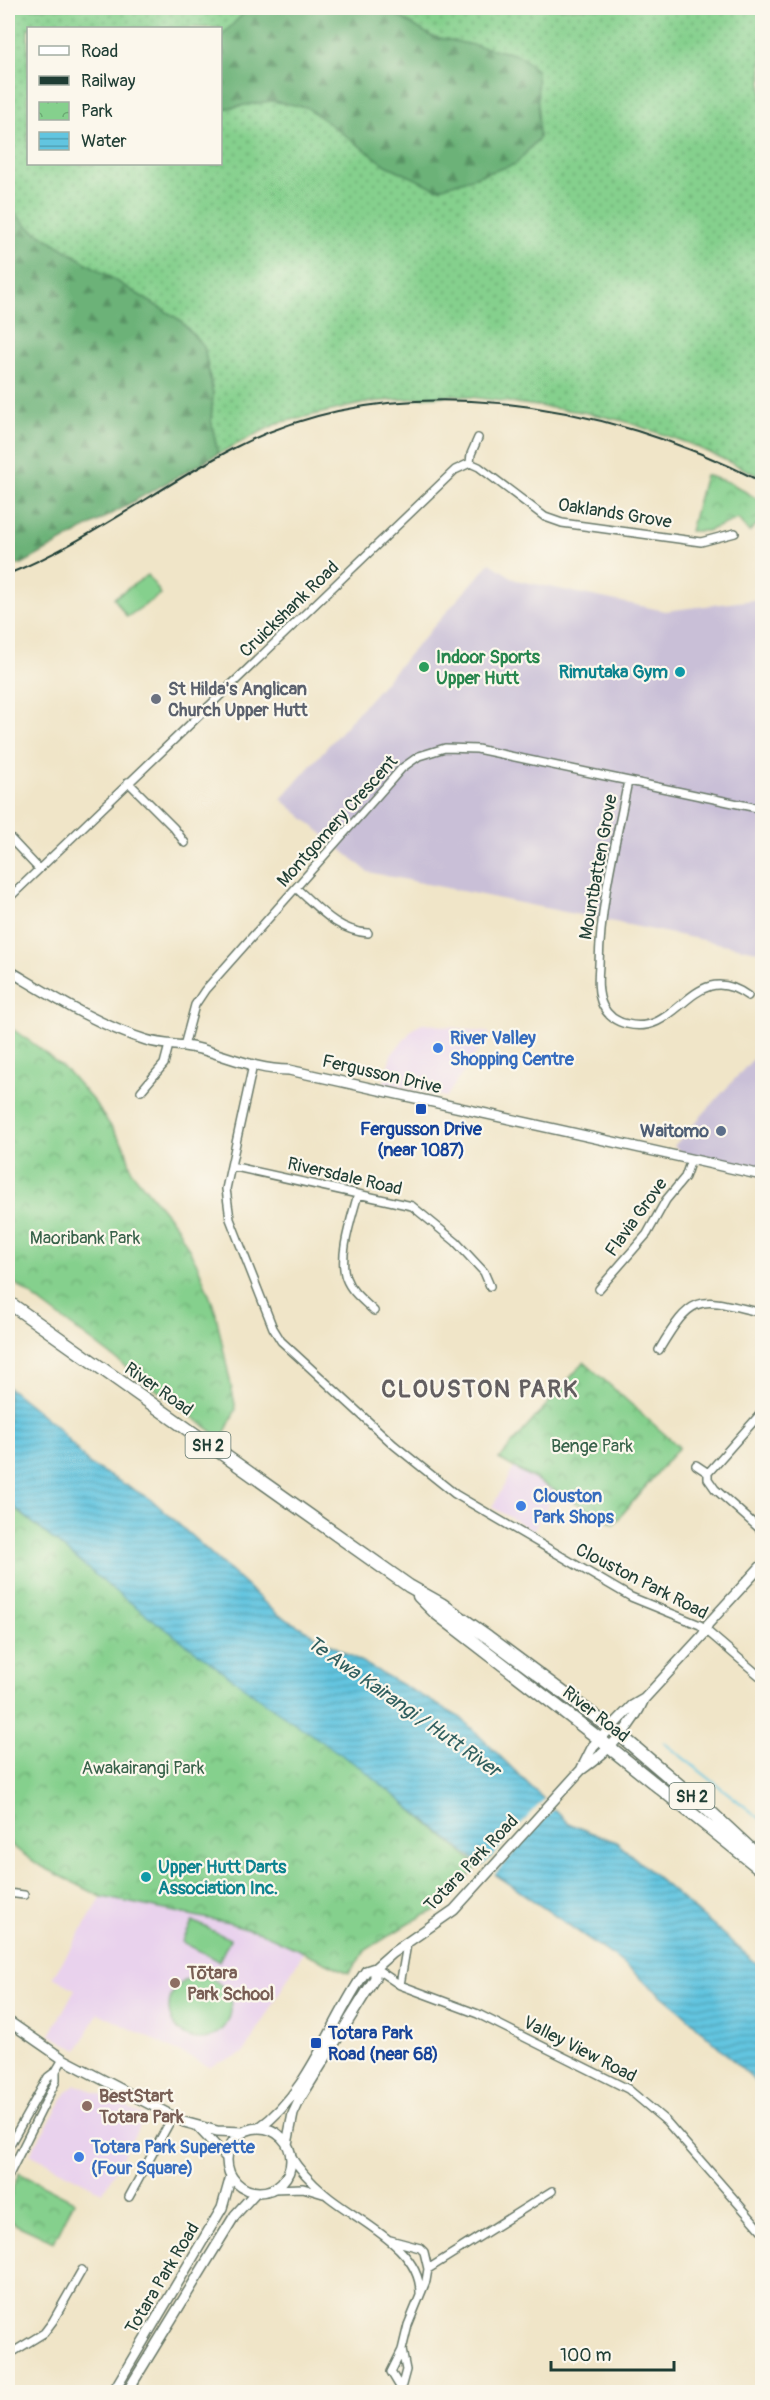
<svg xmlns="http://www.w3.org/2000/svg" width="770" height="2400" font-family="Pangolin,sans-serif">
	<defs>
		<pattern id="grass-dots" width="8" height="8" patternUnits="userSpaceOnUse" patternTransform="scale(1.5)"><rect width="8" height="8" fill="#85d08d"/><path d="M2 2h.1M6 6h.1" fill="none" stroke="#6caa74" stroke-width="1.8" stroke-linecap="round"/></pattern>
		<pattern id="forest-firs" width="22" height="20" patternUnits="userSpaceOnUse" patternTransform="scale(1.5)"><rect width="22" height="20" fill="#6cb278"/><path d="M5 1l3.5 6h-7zM16 11l3.5 6h-7z" fill="#589263"/></pattern>
		<pattern id="park-crowns" width="20" height="18" patternUnits="userSpaceOnUse" patternTransform="scale(1.5)"><rect width="20" height="18" fill="#85d08d"/><path d="M2 6a3 3 0 1 1 6 0M12 15a3 3 0 1 1 6 0" fill="none" stroke="#6caa74"/></pattern>
		<pattern id="water-rules" width="6" height="5" patternUnits="userSpaceOnUse" patternTransform="scale(1.5)"><rect width="6" height="5" fill="#62c5e0"/><path d="M0 2.5h6" fill="none" stroke="#50a1b6"/></pattern>
	</defs>
	<rect width="100%" height="100%" fill="#fbf7ec"/>
	<filter id="ink" filterUnits="userSpaceOnUse"><feTurbulence type="fractalNoise" baseFrequency=".0167" numOctaves="2"/><feDisplacementMap in="SourceGraphic" scale="12" xChannelSelector="R" yChannelSelector="G"/><feConvolveMatrix kernelMatrix="1 2 1 2 8 2 1 2 1" color-interpolation-filters="sRGB"/></filter>
	<filter id="wash" filterUnits="userSpaceOnUse"><feTurbulence type="fractalNoise" baseFrequency=".008" numOctaves="4" result="noise"/><feDisplacementMap in="SourceGraphic" scale="24" xChannelSelector="R" yChannelSelector="G"/><feGaussianBlur stdDeviation="1.35" result="paint"/><feColorMatrix in="noise" values="0 0 0 0 0 0 0 0 0 0 0 0 0 0 0 0 0 1.4 0 .05"/><feComposite in="paint" operator="in"/></filter>
	<g filter="url(#wash)">
		<rect width="100%" height="100%" fill="#f0e5c8"/>
		<!-- built -->
		<path fill="#e9d2ed" d="M422 1023 490 1033 446 1097 384 1083 391 1055 413 1029Z
			M514 1468 556 1491 533 1531 492 1507Z
			M102 1897 229 1923 260 1932 304 1951 245 2051 237 2057 217 2063 210 2067 98 2013 78 2050 50 2035 75 1989 53 1977Z
			M75 2085 85 2087 145 2116 103 2192 30 2154 67 2092Z"/>
		<!-- industrial -->
		<path fill="#c9bfd7" d="M490 563 516 580 665 611 762 599V952L368 872 281 799Z
			M762 1049V1175L691 1160 674 1146Z"/>
		<!-- grass -->
		<path fill="url(#grass-dots)" stroke="#528660" stroke-width="1.5" fill-rule="evenodd" d="M8 8H762V477L690 444 624 421 582 412 456 395 370 402 278 423 218 454 211 420 213 394 204 347 180 320 28 227 8 205ZM28 28H220V164H28Z"/>
		<!-- forest -->
		<path fill="url(#forest-firs)" stroke="#467856" stroke-width="1.5" d="M249 8H385L431 36 519 55 537 71 539 138 516 164 437 189 386 165 306 107 271 101 221 109V36Z
			M8 205 28 227 180 320 204 347 213 394 211 420 218 454 22 564 8 567Z"/>
		<!-- park -->
		<path fill="url(#park-crowns)" stroke="#528660" stroke-width="1.5" d="M705 475 731 483 762 502V520L749 532 738 519 707 531H690Z
			M8 1026 38 1047 69 1073 95 1103 125 1147 132 1172 177 1227 198 1266 215 1310 236 1409 222 1439 8 1278Z
			M584 1362 679 1447 614 1524 499 1459Z
			M8 1503 128 1600 235 1671 346 1754 478 1866 440 1908 413 1921 366 1950 349 1973 260 1932 229 1923 102 1897 39 1865 8 1843Z
			M19 2173 74 2201 54 2242 8 2221V2199Z"/>
		<!-- garden -->
		<path fill="#85d08d" stroke="#528660" stroke-width="1.5" d="M148 575 161 594 127 617 114 598Z
			M193 1921 230 1939 219 1961 182 1942Z
			M169 2008a31 31 0 1 1 62 0a31 31 0 1 1-62 0Z"/>
		<!-- water -->
		<path fill="url(#water-rules)" stroke="#40818a" stroke-width="1.5" d="M8 1387 57 1427 89 1464 152 1500 277 1614 461 1718 569 1824 616 1842 762 1968V2088L683 2013 616 1958 469 1856 361 1768 268 1705 116 1592 8 1502Z"/>
		<!-- pier -->
		<path fill="#f0e5c8" d="M546 1797 556 1806 493 1876 481 1868Z"/>
		<g fill="none" stroke-linecap="round" stroke-linejoin="round">
			<!-- stream -->
			<path stroke="#62c5e0" stroke-width="2" d="M663 1742 762 1820"/>
		</g>
	</g>
	<g filter="url(#ink)">
		<g fill="none" stroke-linecap="round" stroke-linejoin="round">
			<!-- street casing -->
			<g stroke="#687868" stroke-width="10">
				<path id="street" d="M470 463 479 467 545 517 562 523 701 542 735 533
					M628 781C616 842 600 903 599 965 598 978 597 994 603 1006 608 1016 617 1022 627 1024 679 1038 693 956 748 996
					M128 782 174 828 185 843
					M8 836 39 869
					M297 889C319 908 337 931 368 933
					M8 899 455 470 470 463 471 454 478 438
					M184 1046 195 1005 205 990 402 768 419 756 445 748 477 749 762 809
					M253 1065 226 1189 230 1219 273 1328 281 1341 394 1445 455 1494 631 1597 700 1625 762 1678
					M141 1091 164 1064 169 1045
					M231 1166 412 1206 456 1242 484 1272 490 1286
					M358 1194C352 1217 338 1256 346 1278 351 1292 364 1301 374 1311
					M599 1289 647 1234 666 1200 685 1177 691 1160
					M659 1350C694 1291 699 1298 762 1313
					M696 1465 708 1473V1479L715 1489 762 1531
					M708 1473 762 1412
					M8 1893 24 1895
					M375 1968 400 1985 478 2014 628 2089 666 2121 762 2231
					M400 1985 407 1944
					M8 2148 48 2077 56 2071
					M291 2156C300 2171 311 2182 325 2194 355 2220 421 2247 420 2293
					M8 2177 56 2081V2071L63 2059
					M273 2189 303 2188 323 2194
					M129 2197 173 2116
					M390 2240 420 2248 424 2252 428 2269 426 2281 408 2325 402 2350 391 2372 400 2387
					M428 2269 552 2191
					M8 2355 44 2333 53 2321 82 2270
					M400 2392 406 2370 402 2350"/>
			</g>
			<!-- secondary casing -->
			<g stroke="#687868" stroke-width="12">
				<path id="secondary" d="M8 970C52 996 97 1025 146 1040 165 1046 185 1044 204 1050 232 1058 259 1070 289 1070L762 1175
					M582 1768 593 1746 632 1706 644 1699 703 1635 708 1624 762 1565
					M8 2021 63 2059 184 2122 217 2131 243 2132
					M198 2127 227 2158
					M227 2160a32 32 0 1 1 64 0a32 32 0 1 1-64 0Z
					M259 2128C310 2092 331 2020 366 1971L375 1968 392 1953 454 1910 581 1770C607 1752 631 1729 644 1699
					M287 2144 293 2114 300 2099 375 1978V1968
					M113 2392 222 2208 231 2176
					M127 2392 235 2215 256 2192"/>
			</g>
			<!-- highway casing -->
			<g stroke="#687868" stroke-width="15">
				<path id="highway" d="M8 1302 409 1586 441 1604 488 1637 620 1735 706 1808 762 1860
					M419 1596 435 1612 593 1734 762 1870"/>
			</g>
			<!-- street -->
			<use href="#street" stroke="#fff" stroke-width="7"/>
			<!-- secondary -->
			<use href="#secondary" stroke="#fff" stroke-width="9"/>
			<!-- highway -->
			<use href="#highway" stroke="#fff" stroke-width="12"/>
			<!-- rail -->
			<path stroke="#1f3d34" stroke-width="2" d="M8 574C88 542 157 488 234 448 398 364 605 401 762 482"/>
		</g>
	</g>
	<!-- markers -->
	<circle fill="#2e9e5b" stroke="#fbf7ec" stroke-width="2" cx="424" cy="667" r="6"/>
	<g fill="#0f9aa8" stroke="#fbf7ec" stroke-width="2">
		<circle cx="680" cy="672" r="6"/>
		<circle cx="146" cy="1877" r="6"/>
	</g>
	<circle fill="#6b7280" stroke="#fbf7ec" stroke-width="2" cx="156" cy="699" r="6"/>
	<g fill="#3f7fe0" stroke="#fbf7ec" stroke-width="2">
		<circle cx="438" cy="1048" r="6"/>
		<circle cx="521" cy="1506" r="6"/>
		<circle cx="79" cy="2157" r="6"/>
	</g>
	<g fill="#1a4fb4" stroke="#fbf7ec" stroke-width="2">
		<rect x="415" y="1103" width="12" height="12" rx="3"/>
		<rect x="310" y="2037" width="12" height="12" rx="3"/>
	</g>
	<circle fill="#5c6f8a" stroke="#fbf7ec" stroke-width="2" cx="721" cy="1131" r="6"/>
	<g fill="#8d6e63" stroke="#fbf7ec" stroke-width="2">
		<circle cx="175" cy="1983" r="6"/>
		<circle cx="87" cy="2106" r="6"/>
	</g>
	<g text-anchor="middle" stroke-width="4.5" stroke-linejoin="round" paint-order="stroke">
		<!-- shield labels -->
		<g fill="#fbf7ec" stroke="#61756b" stroke-width="1.5">
			<rect x="185.5" y="1432" width="45" height="26" rx="4.5"/>
			<rect x="669.5" y="1783" width="45" height="26" rx="4.5"/>
		</g>
		<g font-size="16" font-weight="bold" fill="#1f3d34">
			<text x="208" y="1451">SH 2</text>
			<text x="692" y="1802">SH 2</text>
		</g>
		<!-- street labels -->
		<g font-size="18" fill="#1f3d34" stroke="#fbf7ec">
			<text transform="translate(615 513) rotate(9)" y="6">Oaklands Grove</text>
			<text transform="translate(289 609) rotate(-44)" y="6">Cruickshank Road</text>
			<text transform="translate(337 821) rotate(-48)" y="6">Montgomery Crescent</text>
			<text transform="translate(598 867) rotate(-80)" y="6">Mountbatten Grove</text>
			<text transform="translate(382 1074) rotate(13)" y="6">Fergusson Drive</text>
			<text transform="translate(345 1176) rotate(13)" y="6">Riversdale Road</text>
			<text transform="translate(636 1217) rotate(-54)" y="6">Flavia Grove</text>
			<text transform="translate(159 1389) rotate(35)" y="6">River Road</text>
			<text transform="translate(642 1581) rotate(27)" y="6">Clouston Park Road</text>
			<text transform="translate(596 1714) rotate(38)" y="6">River Road</text>
			<text transform="translate(471 1863) rotate(-46)" y="6">Totara Park Road</text>
			<text transform="translate(580 2049) rotate(27)" y="6">Valley View Road</text>
			<text transform="translate(162 2278) rotate(-59)" y="6">Totara Park Road</text>
		</g>
		<!-- leisure labels -->
		<g font-size="18" font-weight="bold" fill="#27864d" stroke="#fbf7ec" text-anchor="start">
			<text x="436" y="663">Indoor Sports<tspan x="436" dy="21">Upper Hutt</tspan></text>
		</g>
		<!-- culture labels -->
		<g font-size="18" font-weight="bold" fill="#0d838f" stroke="#fbf7ec" text-anchor="end">
			<text x="668" y="678">Rimutaka Gym</text>
			<text x="158" y="1873" text-anchor="start">Upper Hutt Darts<tspan x="158" dy="21">Association Inc.</tspan></text>
		</g>
		<!-- worship labels -->
		<g font-size="18" font-weight="bold" fill="#5b616d" stroke="#fbf7ec" text-anchor="start">
			<text x="168" y="695">St Hilda's Anglican<tspan x="168" dy="21">Church Upper Hutt</tspan></text>
		</g>
		<!-- shop labels -->
		<g font-size="18" font-weight="bold" fill="#366cbe" stroke="#fbf7ec" text-anchor="start">
			<text x="450" y="1044">River Valley<tspan x="450" dy="21">Shopping Centre</tspan></text>
			<text x="533" y="1502">Clouston<tspan x="533" dy="21">Park Shops</tspan></text>
			<text x="91" y="2153">Totara Park Superette<tspan x="91" dy="21">(Four Square)</tspan></text>
		</g>
		<!-- transit labels -->
		<g font-size="18" font-weight="bold" fill="#164399" stroke="#fbf7ec">
			<text x="421" y="1135">Fergusson Drive<tspan x="421" dy="21">(near 1087)</tspan></text>
			<text x="328" y="2039" text-anchor="start">Totara Park<tspan x="328" dy="21">Road (near 68)</tspan></text>
		</g>
		<!-- service labels -->
		<g font-size="18" font-weight="bold" fill="#4e5e75" stroke="#fbf7ec" text-anchor="end">
			<text x="709" y="1137">Waitomo</text>
		</g>
		<!-- park labels -->
		<g font-size="18" fill="#38624a" stroke="#fbf7ec">
			<text x="85" y="1244">Maoribank Park</text>
			<text x="592" y="1452">Benge Park</text>
			<text x="143" y="1774">Awakairangi Park</text>
		</g>
		<!-- education labels -->
		<g font-size="18" font-weight="bold" fill="#785e54" stroke="#fbf7ec" text-anchor="start">
			<text x="187" y="1979">Tōtara<tspan x="187" dy="21">Park School</tspan></text>
			<text x="99" y="2102">BestStart<tspan x="99" dy="21">Totara Park</tspan></text>
		</g>
		<!-- water labels -->
		<g font-size="20" font-style="italic" fill="#305f5f" stroke="#fbf7ec">
			<text transform="translate(404 1706) rotate(35)" y="7">Te Awa Kairangi / Hutt River</text>
		</g>
		<!-- district labels -->
		<g font-size="24" font-weight="bold" letter-spacing="1.5" fill="#635f61" stroke="#fbf7ec">
			<text x="480" y="1397">CLOUSTON PARK</text>
		</g>
	</g>
	<!-- margin -->
	<rect width="770" height="2400" fill="none" stroke="#fbf7ec" stroke-width="30"/>
	<!-- legend -->
	<rect x="27" y="27" width="195" height="138" fill="#fbf7ec" stroke="#a3ada2" stroke-width="1.5"/>
	<rect x="39" y="46" width="30" height="9" fill="#ffffff" stroke="#a3ada2" stroke-width="1.5"/>
	<text x="81" y="57" font-size="18" fill="#1f3d34">Road</text>
	<rect x="39" y="76" width="30" height="9" fill="#1f3d34" stroke="#a3ada2" stroke-width="1.5"/>
	<text x="81" y="87" font-size="18" fill="#1f3d34">Railway</text>
	<rect x="39" y="102" width="30" height="18" fill="url(#park-crowns)" stroke="#a3ada2" stroke-width="1.5"/>
	<text x="81" y="117" font-size="18" fill="#1f3d34">Park</text>
	<rect x="39" y="132" width="30" height="18" fill="url(#water-rules)" stroke="#a3ada2" stroke-width="1.5"/>
	<text x="81" y="147" font-size="18" fill="#1f3d34">Water</text>
	<!-- scale -->
	<path d="M551 2361v9h123v-9" fill="none" stroke="#1f3d34" stroke-width="3"/>
	<text x="560" y="2361" font-size="18" fill="#1f3d34" stroke="#fbf7ec" stroke-width="4.5" paint-order="stroke">100 m</text>
</svg>
